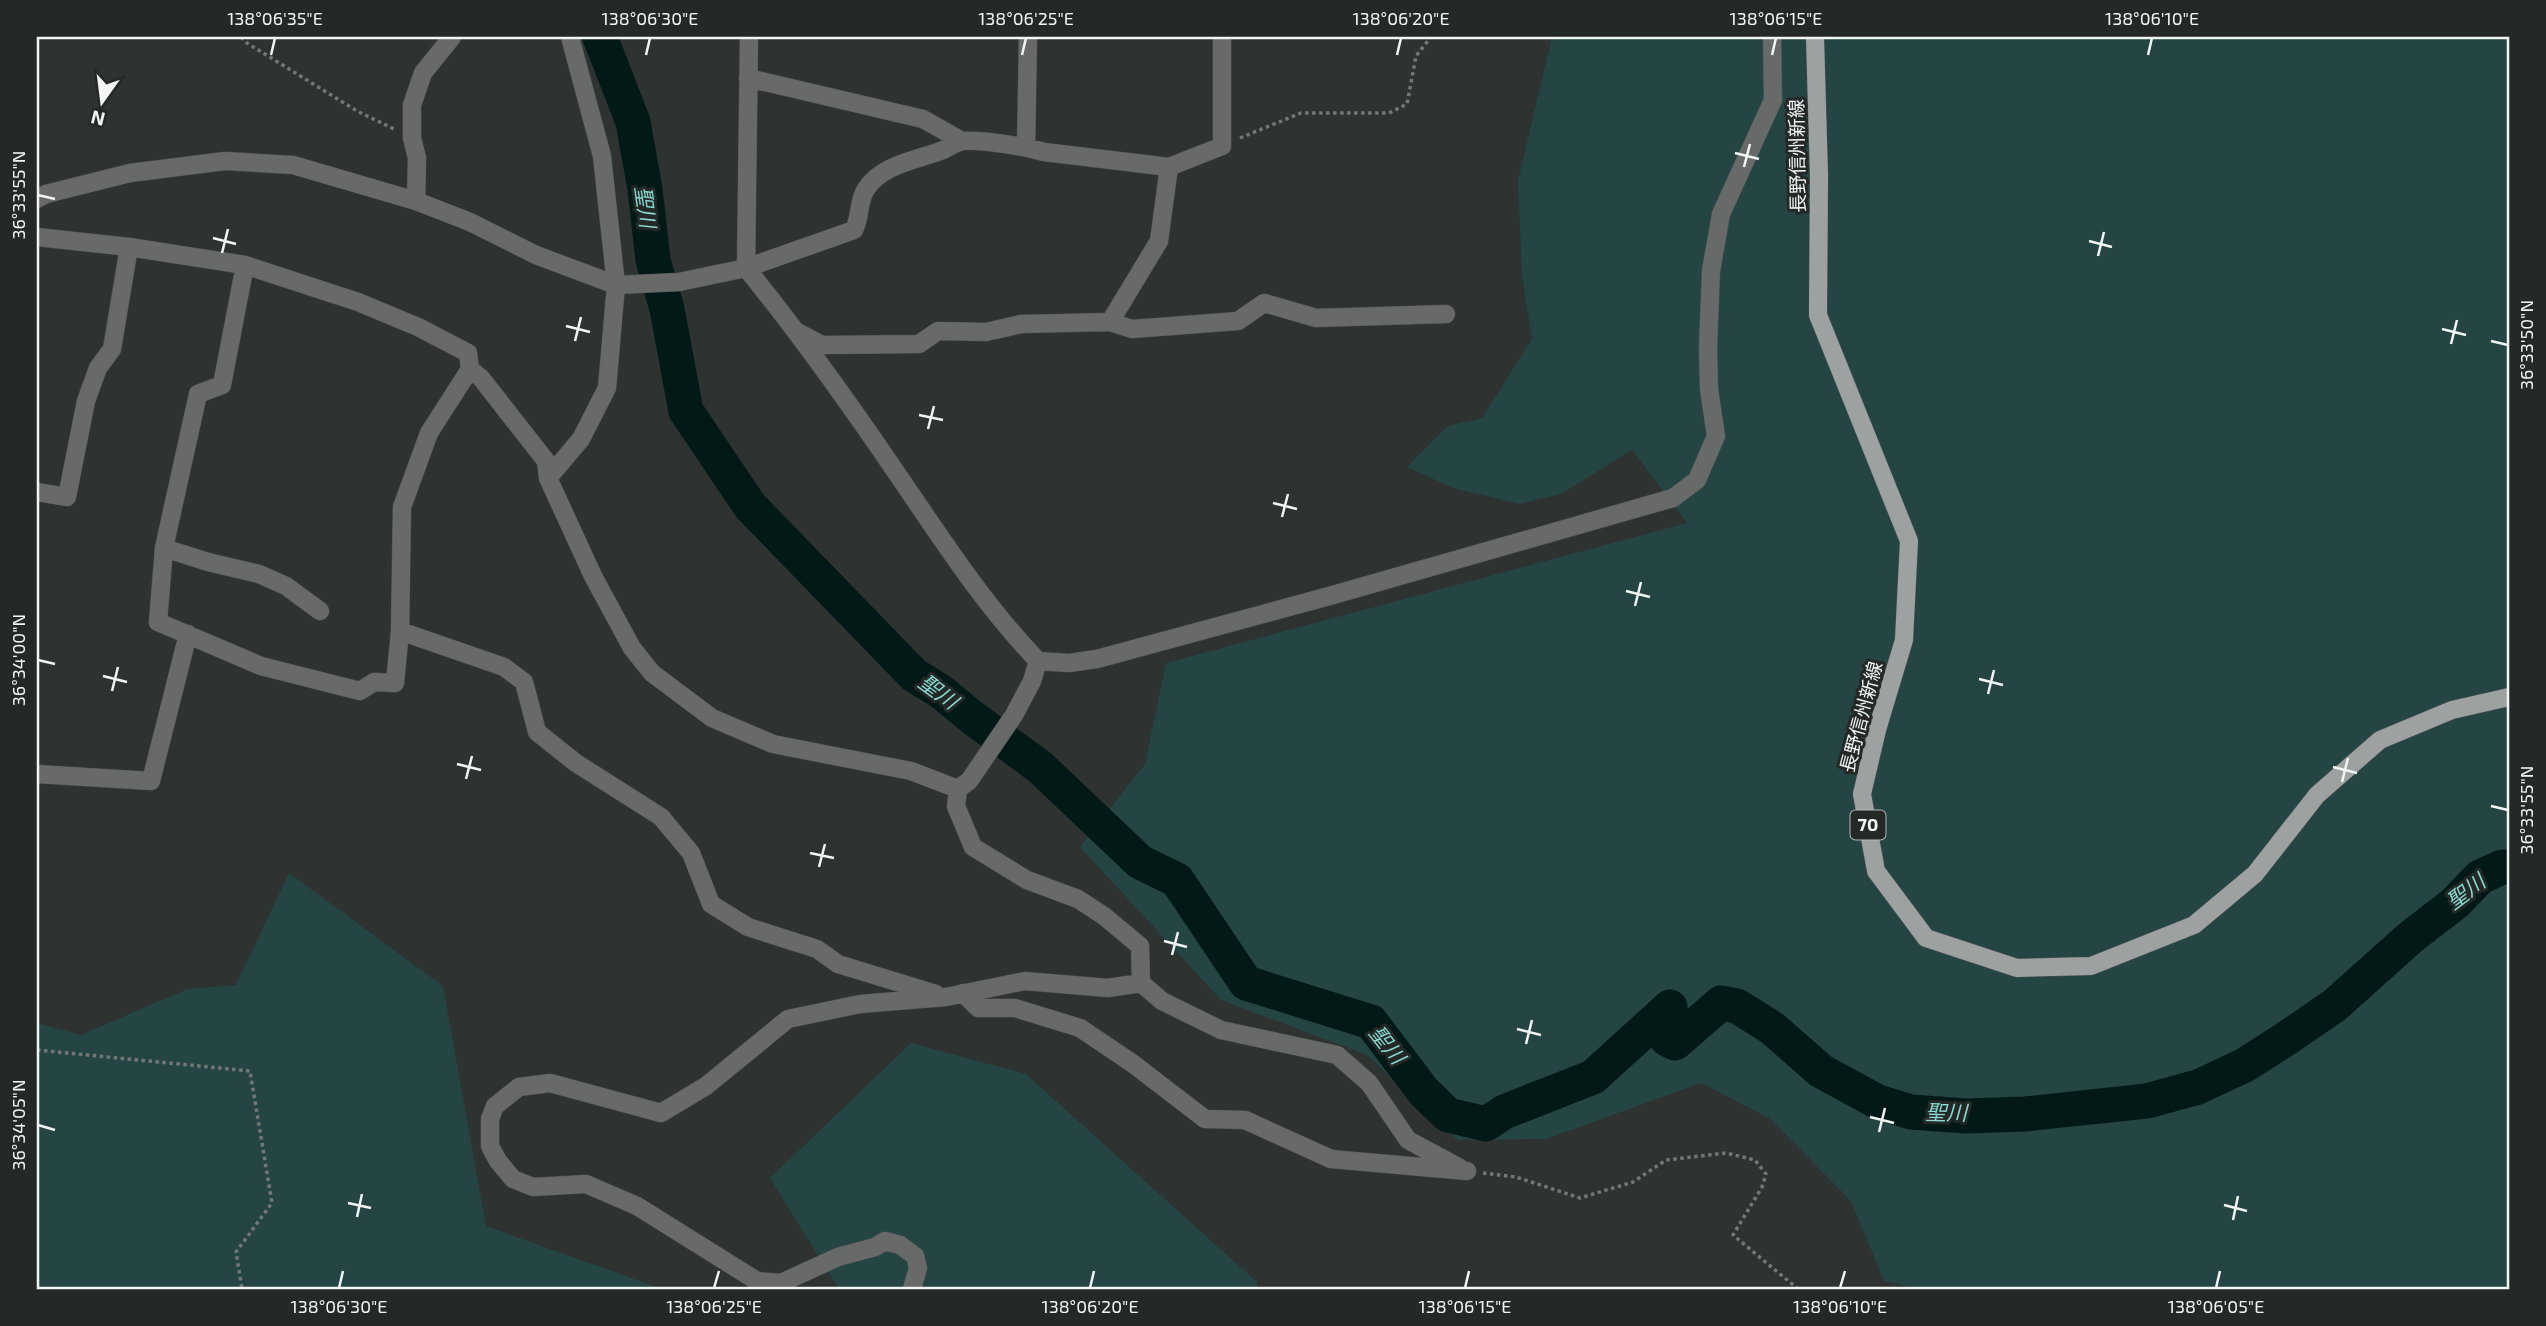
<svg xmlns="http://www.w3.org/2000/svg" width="2546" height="1326" font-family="'Exo 2','Noto Sans JP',sans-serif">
	<rect width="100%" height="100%" fill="#2e3231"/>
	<!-- green -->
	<path fill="#244543" d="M1552 37H2509V1289H1918L1884 1281 1851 1201 1769 1118 1701 1083 1546 1139 1457 1140 1367 1055 1221 1000 1080 847 1145 764 1166 663 1687 523 1632 450 1561 494 1519 504 1453 488 1407 467 1448 426 1482 418 1532 339 1522 276 1518 181Z
		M289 873 443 986 486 1226 662 1289H37V1023L81 1035 187 989 236 985Z
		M911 1043 1026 1074 1257 1282V1289H839L770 1178Z"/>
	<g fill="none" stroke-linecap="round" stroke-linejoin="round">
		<!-- river -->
		<path stroke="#031918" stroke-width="35" d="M600 37 633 122 645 189 653 260 667 309 686 411 750 506 914 675 940 691 973 718 1040 767 1140 862 1177 880 1246 983 1371 1022 1424 1092 1448 1115 1486 1124 1504 1112 1593 1077 1670 1007 1667 1039 1675 1043 1721 1003 1737 1006 1772 1028 1821 1071 1878 1102 1911 1112 1966 1116 2025 1114 2147 1101 2198 1087 2245 1065 2287 1038 2335 1005 2411 937 2455 903 2480 877 2502 867H2509"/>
		<!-- minor casing -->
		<g stroke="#4d5150" stroke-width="19">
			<path id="minor" d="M749 37 746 268 854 230C861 216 858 201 866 189 882 164 918 160 943 150 949 147 957 142 963 141 981 139 1026 147 1044 152L1169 167 1222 146V37
				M748 78 923 119 962 141
				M1026 147 1028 37
				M416 201 417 158 412 138V105L423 73 452 37
				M37 237 129 247 245 265 358 302 418 327 468 353 470 369 429 433 402 507 400 631 395 683 374 682 360 691 261 666 158 622 164 548 198 394 222 385 245 265
				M1110 322 1159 241 1169 167
				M799 333 822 345 919 344 938 331 986 332 1021 324 1110 322 1132 329 1238 321 1264 303 1316 318 1446 314
				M470 369 481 378 546 461 548 478 581 439 607 388 616 285 602 156 570 37
				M548 478 593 576 632 648 652 673 712 718 773 744 911 771 958 789
				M37 492 67 497 86 401 98 368 112 349 129 247
				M164 548 208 562 259 574 286 586 320 611
				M400 631 504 667 524 682 537 732 576 763 661 817 691 853 711 904 748 927 817 949 838 964 936 994
				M37 774 151 781 188 634
				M1141 983 1162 1001 1221 1030 1337 1055 1369 1083 1408 1140 1460 1168
				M963 993 978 1008H1015L1080 1028 1132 1063 1205 1119 1245 1120 1331 1159 1467 1171
				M912 1289 918 1268 915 1256 900 1245 885 1241 875 1247 838 1257 781 1283 757 1281 637 1206 586 1184 533 1187 513 1179 498 1161 490 1146V1119L495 1106 519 1087 550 1083 661 1113 706 1086 788 1019 860 1004 946 997 1025 981 1108 988 1141 983 1140 946 1104 916 1078 899 1027 880 973 847 956 806 958 789 969 781 1014 715 1032 681 1038 661"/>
		</g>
		<!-- tertiary casing -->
		<g stroke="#4d5150" stroke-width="19">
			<path id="tertiary" d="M37 199 46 194 130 173 225 161 293 165 416 201 470 222 536 255 616 285 679 282 746 268C801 335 851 406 900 478 943 541 985 606 1038 661L1069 663 1097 659 1333 595 1673 498 1697 480 1716 436 1709 389 1708 347 1711 271 1721 214 1773 100 1772 37"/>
		</g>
		<!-- primary casing -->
		<g stroke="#4d5150" stroke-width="19">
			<path id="primary" d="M1815 37 1819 176 1818 315 1909 541 1904 640 1877 730 1862 794 1876 871 1926 938 2017 968 2091 966 2194 925 2255 874 2317 795 2380 740 2452 710 2509 697"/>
		</g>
		<!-- path -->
		<path stroke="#737776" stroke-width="3.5" stroke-dasharray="3.5 3.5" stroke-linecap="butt" d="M241 37 247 43 357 111 394 129
			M1240 138 1301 113H1389L1407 104 1416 56 1431 37
			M37 1050 250 1071 272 1203 236 1252 242 1289
			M1483 1173 1516 1177 1580 1198 1633 1182 1666 1160 1726 1153 1755 1160 1766 1174 1762 1187 1733 1235 1798 1289"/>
		<!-- minor -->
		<use href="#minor" stroke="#686a69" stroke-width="18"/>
		<!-- tertiary -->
		<use href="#tertiary" stroke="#686a69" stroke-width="18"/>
		<!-- primary -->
		<use href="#primary" stroke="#9da1a1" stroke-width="18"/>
	</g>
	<!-- ticks -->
	<path fill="none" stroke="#f2f5f4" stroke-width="2.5" d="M271 55 275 38M646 55 650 38M1022 55 1026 38M1397 55 1401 38M1772 55 1776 38M2148 55 2152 38M1735 153 1759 159M1744 167 1750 144M38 195 55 199M213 238 236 244M2089 241 2112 247M222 253 228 229M2098 256 2104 232M566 326 590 332M2442 329 2466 335M575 341 581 317M2491 341 2508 345M2451 344 2457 320M919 415 943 420M928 429 934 406M1273 503 1297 509M1282 517 1288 494M1626 591 1650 597M1635 606 1641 582M38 660 55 664M103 676 127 682M1979 679 2003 685M112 691 118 667M1988 694 1994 670M457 764 481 770M2333 767 2357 773M466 779 472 756M2342 782 2348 758M2491 806 2508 810M810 853 834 858M819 867 825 844M1164 941 1187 947M1172 955 1178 932M1517 1029 1541 1035M1526 1044 1532 1020M1870 1117 1894 1123M38 1125 55 1130M1879 1132 1885 1108M348 1203 371 1208M2224 1205 2247 1211M357 1217 362 1194M2233 1220 2238 1196M339 1288 343 1271M714 1288 719 1271M1090 1288 1094 1271M1465 1288 1469 1271M1840 1288 1845 1271M2216 1288 2220 1271"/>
	<g text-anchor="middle" stroke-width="6" stroke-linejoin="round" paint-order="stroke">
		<!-- shield labels -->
		<rect fill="#242827" stroke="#b4b8b6" stroke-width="2" x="1850.5" y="810.5" width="35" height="29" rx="5"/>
		<g font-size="18" font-weight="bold" fill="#f2f5f4">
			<text x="1868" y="831">70</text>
		</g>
		<!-- street labels -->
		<g font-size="19" fill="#f2f5f4" stroke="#242827">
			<text transform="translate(1797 156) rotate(-91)" y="7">長野信州新線</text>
			<text transform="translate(1861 717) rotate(-75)" y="7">長野信州新線</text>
		</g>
		<!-- water labels -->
		<g font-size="21" font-style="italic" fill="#89d8d2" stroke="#242827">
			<text transform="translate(645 207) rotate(82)" y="7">聖川</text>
			<text transform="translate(938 692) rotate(36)" y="7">聖川</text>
			<text transform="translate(2466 892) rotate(-37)" y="7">聖川</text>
			<text transform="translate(1387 1045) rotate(51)" y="7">聖川</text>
			<text transform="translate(1946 1113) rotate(1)" y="7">聖川</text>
		</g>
	</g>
	<!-- border -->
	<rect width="2546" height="1326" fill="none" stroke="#242827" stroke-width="77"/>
	<!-- north arrow -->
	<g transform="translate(102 102) rotate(194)" stroke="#242827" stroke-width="5" paint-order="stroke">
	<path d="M0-5L12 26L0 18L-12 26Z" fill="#f2f5f4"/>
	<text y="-10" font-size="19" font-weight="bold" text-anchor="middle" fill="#f2f5f4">N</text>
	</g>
	<rect x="38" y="38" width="2470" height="1250" fill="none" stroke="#f2f5f4" stroke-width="2.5"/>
	<g font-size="18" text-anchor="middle" fill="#f2f5f4">
		<text x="275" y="25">138°06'35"E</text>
		<text x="650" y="25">138°06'30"E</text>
		<text x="1026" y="25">138°06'25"E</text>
		<text x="1401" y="25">138°06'20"E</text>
		<text x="1776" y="25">138°06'15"E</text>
		<text x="2152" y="25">138°06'10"E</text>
		<text transform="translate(19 195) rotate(-90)" y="6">36°33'55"N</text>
		<text transform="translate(2527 345) rotate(-90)" y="6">36°33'50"N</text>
		<text transform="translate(19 660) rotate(-90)" y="6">36°34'00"N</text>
		<text transform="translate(2527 810) rotate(-90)" y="6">36°33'55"N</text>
		<text transform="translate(19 1125) rotate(-90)" y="6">36°34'05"N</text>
		<text x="339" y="1313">138°06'30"E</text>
		<text x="714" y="1313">138°06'25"E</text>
		<text x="1090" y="1313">138°06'20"E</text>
		<text x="1465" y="1313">138°06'15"E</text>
		<text x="1840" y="1313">138°06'10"E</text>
		<text x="2216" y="1313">138°06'05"E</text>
	</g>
</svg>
